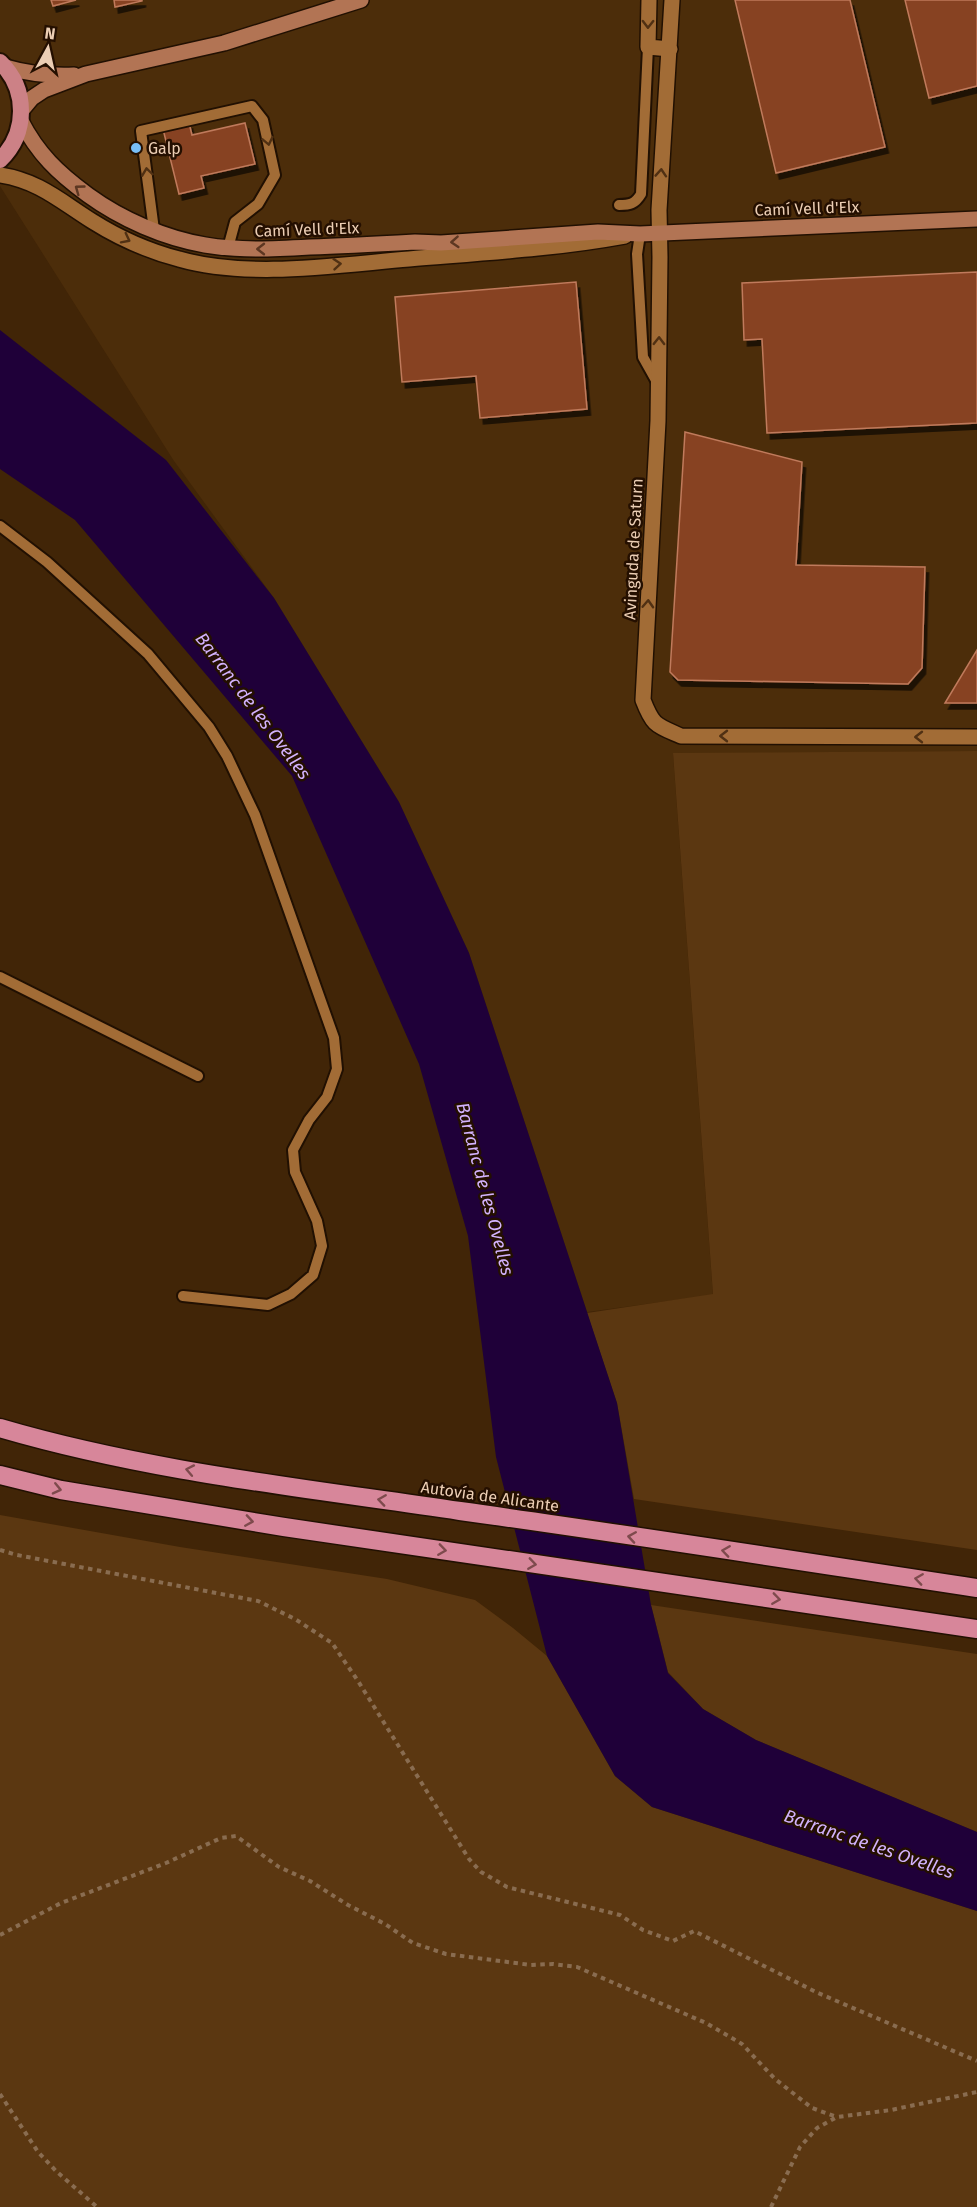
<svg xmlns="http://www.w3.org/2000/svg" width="977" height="2207" font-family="'Fira Sans',sans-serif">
	<defs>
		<filter id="shadow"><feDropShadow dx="3.5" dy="6" stdDeviation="0" flood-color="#0009"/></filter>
	</defs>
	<rect width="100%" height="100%" fill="#412507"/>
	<!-- built -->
	<path fill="#4c2d0a" d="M0 0H977V751L673 754 713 1295 587 1312 469 953 399 802 274 598 174 461 0 186Z"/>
	<!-- green -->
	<path fill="#5b3711" d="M977 751V1550L634 1499 617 1403 587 1313 713 1294 673 753Z
		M0 1515 180 1547 387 1579 475 1600 513 1628 547 1656 615 1776 652 1807 977 1911V2207H0Z
		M651 1605 977 1654V1832L756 1740 703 1709 668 1672Z"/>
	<!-- water -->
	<path fill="#1f0039" d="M0 330 166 460 274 598 399 802 469 953 617 1403 651 1605 668 1673 703 1709 756 1740 977 1832V1911L652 1807 615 1776 547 1656 496 1457 468 1236 419 1064 292 776 75 520 0 469Z"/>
	<!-- building -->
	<path fill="#874323" stroke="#c07a5b" stroke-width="1.5" filter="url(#shadow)" d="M51 0H76L53 6Z
		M114 0H142V1L115 7Z
		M735 0H850L885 147 776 173Z
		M905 0H977V86L929 98Z
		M189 123 192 135 245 123 255 164 201 176 204 188 179 194 163 129Z
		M977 272V423L767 433 762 339 744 340 742 283Z
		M576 282 587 409 480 418 476 376 402 382 395 297Z
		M685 432 802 462 796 565 925 567 922 668 908 684 678 680 670 672Z
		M977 650V703H945Z"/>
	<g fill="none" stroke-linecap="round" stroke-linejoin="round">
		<!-- service casing -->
		<g stroke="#211002" stroke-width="14">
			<path id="service" d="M619 205C630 205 635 204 641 194L648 47
				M154 230 141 131 252 106 263 120 275 175 258 204 235 222 228 248
				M640 234 637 254 643 357 657 382
				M0 526 47 562 148 654 209 727 227 756 255 815 334 1038 337 1069 327 1097 309 1120 293 1150 295 1172 317 1221 322 1246 313 1275 291 1294 268 1305 183 1296
				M0 977 198 1076"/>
		</g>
		<!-- minor casing -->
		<g stroke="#211002" stroke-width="18">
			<path id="minor" d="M649 0 648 47 670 49
				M672 0 659 210 660 257 658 421 643 700C653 726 656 725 681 736L977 737
				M0 175C39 181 60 201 92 221 119 238 148 251 179 259 249 279 337 265 409 259 481 253 554 249 625 236"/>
		</g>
		<!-- secondary casing -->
		<g stroke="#211002" stroke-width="18">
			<path id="secondary" d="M5 67C29 74 50 76 74 75
				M22 110 32 98 44 90 86 74 224 43 361 0
				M21 121C38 154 58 173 88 195 121 219 164 238 205 245 240 251 275 249 310 247 345 246 380 244 415 242L441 243 598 232 640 234 977 219"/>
		</g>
		<!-- trunk casing -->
		<g stroke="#211002" stroke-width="20">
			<path id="trunk" d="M0 62C28 89 28 133 0 160"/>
		</g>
		<!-- motorway casing -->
		<g stroke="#211002" stroke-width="21">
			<path id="motorway" d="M0 1428C150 1472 306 1488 460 1511 633 1535 805 1562 977 1588
				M0 1475 61 1490 284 1527 977 1629"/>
		</g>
		<!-- path -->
		<path stroke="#896c50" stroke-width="4" stroke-dasharray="4.5 4.5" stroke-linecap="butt" d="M0 1550 17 1555 258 1601 295 1619 332 1643 358 1681 469 1859 481 1872 507 1887 620 1915 643 1930 673 1941 694 1931 818 1993 977 2061
			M0 1935 61 1903 166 1863 221 1838 236 1836 279 1867 310 1881 348 1905 385 1924 413 1943 446 1954 531 1965 553 1964 577 1967 706 2023 742 2044 775 2079 812 2108 837 2117
			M0 2094 38 2152 56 2171 97 2207
			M771 2207 800 2147 817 2128 837 2117 891 2110 977 2092"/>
		<!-- service -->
		<use href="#service" stroke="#a26c36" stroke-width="10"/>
		<!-- minor -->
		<use href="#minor" stroke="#a26c36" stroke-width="15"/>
		<!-- secondary -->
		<use href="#secondary" stroke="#b27454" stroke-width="15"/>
		<!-- trunk -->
		<use href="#trunk" stroke="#cc8186" stroke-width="16"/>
		<!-- motorway -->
		<use href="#motorway" stroke="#d7869a" stroke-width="18"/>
	</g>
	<!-- one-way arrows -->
	<defs><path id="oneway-chevron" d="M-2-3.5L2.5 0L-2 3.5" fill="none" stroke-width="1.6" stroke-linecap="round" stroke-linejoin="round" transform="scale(1.5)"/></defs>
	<g stroke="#503013">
		<use href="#oneway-chevron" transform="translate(648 24) rotate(91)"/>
		<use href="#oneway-chevron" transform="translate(268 141) rotate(78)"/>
		<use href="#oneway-chevron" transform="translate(147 172) rotate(-98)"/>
		<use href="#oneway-chevron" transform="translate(661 173) rotate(-86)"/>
		<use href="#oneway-chevron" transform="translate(126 239) rotate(27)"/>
		<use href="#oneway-chevron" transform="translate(337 264) rotate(-5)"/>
		<use href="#oneway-chevron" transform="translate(659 341) rotate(-89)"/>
		<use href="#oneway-chevron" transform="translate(648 604) rotate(-87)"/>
		<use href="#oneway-chevron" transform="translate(724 736) rotate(-180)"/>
		<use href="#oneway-chevron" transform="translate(919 737) rotate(-180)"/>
	</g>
	<g stroke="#5d3722">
		<use href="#oneway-chevron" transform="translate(79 189) rotate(-144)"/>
		<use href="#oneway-chevron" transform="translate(455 242) rotate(176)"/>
		<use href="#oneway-chevron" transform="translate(261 249) rotate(180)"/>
	</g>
	<g stroke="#7e4a4d">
		<use href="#oneway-chevron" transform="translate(190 1470) rotate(-169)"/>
		<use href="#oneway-chevron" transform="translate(57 1489) rotate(13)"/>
		<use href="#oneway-chevron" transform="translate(382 1500) rotate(-172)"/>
		<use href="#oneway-chevron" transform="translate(249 1521) rotate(9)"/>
		<use href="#oneway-chevron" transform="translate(632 1537) rotate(-171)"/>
		<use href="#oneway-chevron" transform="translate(442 1550) rotate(8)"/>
		<use href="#oneway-chevron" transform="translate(726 1551) rotate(-172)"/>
		<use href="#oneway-chevron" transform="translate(532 1564) rotate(8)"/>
		<use href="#oneway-chevron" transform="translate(919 1579) rotate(-172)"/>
		<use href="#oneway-chevron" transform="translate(776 1599) rotate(8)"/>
	</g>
	<!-- markers -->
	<circle fill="#78bff8" stroke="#240f00" stroke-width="2" cx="136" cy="148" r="6"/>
	<g text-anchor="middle" stroke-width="5" stroke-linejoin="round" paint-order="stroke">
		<!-- poi labels -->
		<g font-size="16" fill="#ecceb4" stroke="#240f00" text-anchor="start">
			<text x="148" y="154">Galp</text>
		</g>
		<!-- street labels -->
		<g font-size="16" fill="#ecceb4" stroke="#240f00">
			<text transform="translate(807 208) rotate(-2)" y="6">Camí Vell d'Elx</text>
			<text transform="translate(307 229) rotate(-2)" y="6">Camí Vell d'Elx</text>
			<text transform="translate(633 549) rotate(-87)" y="6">Avinguda de Saturn</text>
			<text transform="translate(490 1496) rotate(8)" y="6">Autovía de Alicante</text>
		</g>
		<!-- water labels -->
		<g font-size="18" font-style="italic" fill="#d2b2fc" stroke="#240f00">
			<text transform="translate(253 706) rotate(53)" y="6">Barranc de les Ovelles</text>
			<text transform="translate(485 1189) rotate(75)" y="6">Barranc de les Ovelles</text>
			<text transform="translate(869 1844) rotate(19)" y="6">Barranc de les Ovelles</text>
		</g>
	</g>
	<!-- north arrow -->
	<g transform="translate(48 48) rotate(8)" stroke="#240f00" stroke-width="4.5" paint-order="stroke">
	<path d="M0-4.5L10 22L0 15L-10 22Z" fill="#ecceb4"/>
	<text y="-9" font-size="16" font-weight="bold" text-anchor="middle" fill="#ecceb4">N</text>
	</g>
</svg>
